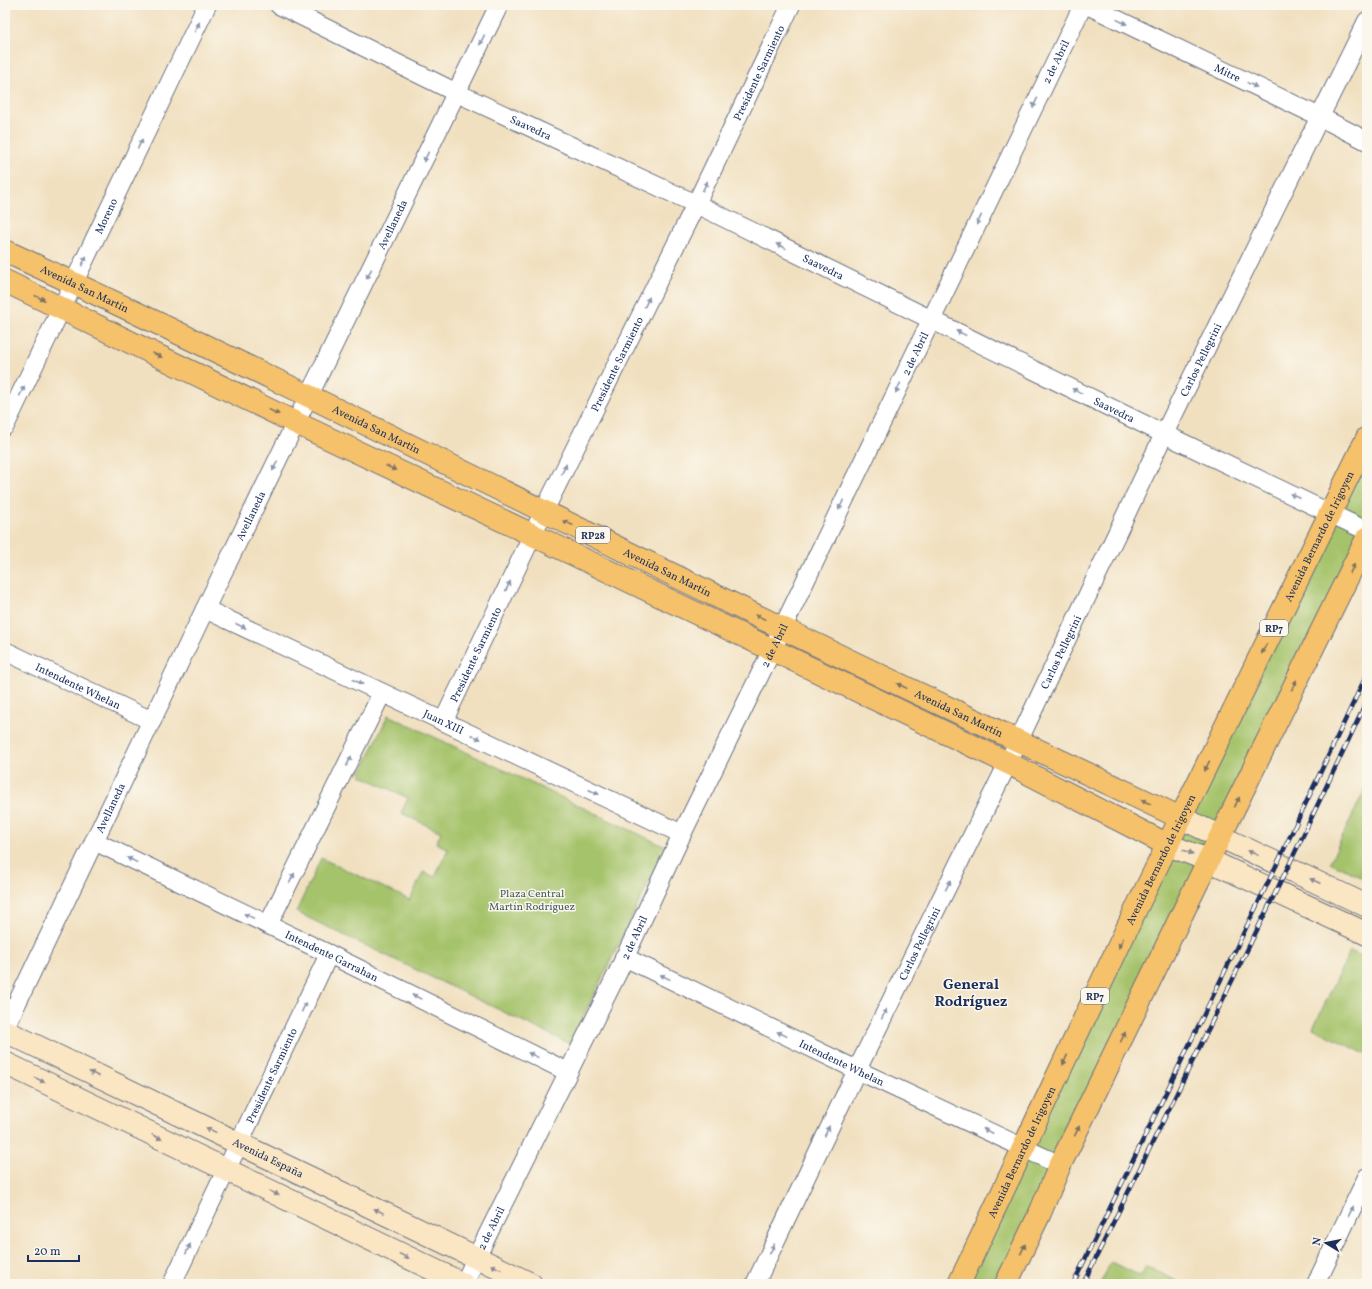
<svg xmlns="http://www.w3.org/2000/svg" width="1372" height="1289" font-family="Vollkorn,serif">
	<rect width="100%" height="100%" fill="#fbf7ec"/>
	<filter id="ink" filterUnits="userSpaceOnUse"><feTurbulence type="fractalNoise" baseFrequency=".025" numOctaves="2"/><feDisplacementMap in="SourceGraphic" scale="8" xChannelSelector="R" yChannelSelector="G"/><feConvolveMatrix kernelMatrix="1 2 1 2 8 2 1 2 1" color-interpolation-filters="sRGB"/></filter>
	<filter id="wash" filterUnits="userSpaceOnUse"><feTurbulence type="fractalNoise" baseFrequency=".012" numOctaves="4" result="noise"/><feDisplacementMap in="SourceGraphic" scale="16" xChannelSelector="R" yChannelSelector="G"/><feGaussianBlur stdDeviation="0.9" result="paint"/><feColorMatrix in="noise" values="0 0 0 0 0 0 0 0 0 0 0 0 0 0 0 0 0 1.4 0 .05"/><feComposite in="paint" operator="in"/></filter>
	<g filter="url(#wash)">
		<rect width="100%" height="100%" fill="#f1e0c0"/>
		<!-- green -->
		<path fill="#a5c36a" stroke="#607964" d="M1367 438V538L1006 1284H959Z
			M388 715 666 847 570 1044 296 912 321 858 410 900 423 872 435 877 448 849 436 843 441 832 401 813 408 798 360 775Z
			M1367 785V880L1330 862Z
			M1350 951 1367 959V1055L1313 1028Z
			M1111 1262 1141 1276 1146 1266 1183 1284H1100Z"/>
	</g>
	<g filter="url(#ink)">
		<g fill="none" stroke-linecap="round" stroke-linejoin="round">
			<!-- minor casing -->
			<g stroke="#666d80" stroke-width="20">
				<g id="minor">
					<path id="s1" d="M279 5 457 93 696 204 1164 434 1367 531"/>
					<path id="s2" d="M1087 5 1320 117 1367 141"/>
					<path id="s3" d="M5 426 207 5"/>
					<path id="s4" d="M205 609 682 834"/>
					<path id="s5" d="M5 651 152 721"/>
					<path id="s6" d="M443 722 544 511 696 204 791 5"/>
					<path id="s7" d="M94 841 329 954 568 1072"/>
					<path d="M268 925 382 693"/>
					<path id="s8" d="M624 957 857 1070 1060 1165"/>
					<path id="s9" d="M5 1028 205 609 499 5"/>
					<path id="s10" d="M172 1284 329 954"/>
					<path id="s11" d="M464 1284 476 1258 618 972 682 834 772 650 1083 5"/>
					<path id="s12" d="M755 1284 857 1070 1008 763 1164 434 1367 21"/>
					<path d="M1316 1284 1367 1177"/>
				</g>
			</g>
			<!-- secondary casing -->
			<g stroke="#666d80" stroke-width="24">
				<g id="secondary">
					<path d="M1181 818 1367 906"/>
					<path d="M1168 845 1208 860 1367 934"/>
					<path id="s13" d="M5 1031 531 1284"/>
					<path d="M5 1063 463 1284"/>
				</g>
			</g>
			<!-- primary casing -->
			<g stroke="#666d80" stroke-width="24">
				<g id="primary">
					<path id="s14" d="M5 251C267 373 525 503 784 629 916 693 1049 756 1181 818"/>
					<path d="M5 281 296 423 533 535 1008 763 1168 845"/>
					<path id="s15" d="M959 1284 1138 905 1367 438"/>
					<path d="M1006 1284 1040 1213 1060 1165 1184 910 1367 538"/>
				</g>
			</g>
			<!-- minor -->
			<use href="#minor" stroke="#fff" stroke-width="18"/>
			<!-- secondary -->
			<use href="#secondary" stroke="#fbe6c4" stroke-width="22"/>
			<!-- primary -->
			<use href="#primary" stroke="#f5c16b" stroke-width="22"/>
			<!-- rail casing -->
			<g stroke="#1b2f5e" stroke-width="4.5">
				<path id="rail" d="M1073 1284 1277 864 1367 674
					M1083 1284 1287 869 1367 701"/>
			</g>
			<!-- rail -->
			<use href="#rail" stroke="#fbf7ec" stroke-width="3" stroke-dasharray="9" stroke-linecap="butt"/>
		</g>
		<!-- one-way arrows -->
		<defs><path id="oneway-solid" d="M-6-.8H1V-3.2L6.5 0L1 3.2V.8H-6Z"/></defs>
		<g fill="#8d97ae">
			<use href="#oneway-solid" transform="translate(1122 22) rotate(26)"/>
			<use href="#oneway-solid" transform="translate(197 27) rotate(-64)"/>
			<use href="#oneway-solid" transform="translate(482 40) rotate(116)"/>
			<use href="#oneway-solid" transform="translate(1252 85) rotate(26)"/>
			<use href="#oneway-solid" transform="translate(1035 103) rotate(116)"/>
			<use href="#oneway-solid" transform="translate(140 144) rotate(-64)"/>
			<use href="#oneway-solid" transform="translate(426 157) rotate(116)"/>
			<use href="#oneway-solid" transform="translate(705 186) rotate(-64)"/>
			<use href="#oneway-solid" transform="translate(979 220) rotate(116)"/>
			<use href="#oneway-solid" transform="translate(781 246) rotate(-154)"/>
			<use href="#oneway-solid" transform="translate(84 261) rotate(-64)"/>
			<use href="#oneway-solid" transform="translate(369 274) rotate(116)"/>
			<use href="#oneway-solid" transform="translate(647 302) rotate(-64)"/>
			<use href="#oneway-solid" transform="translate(961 333) rotate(-154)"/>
			<use href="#oneway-solid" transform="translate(898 388) rotate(116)"/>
			<use href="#oneway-solid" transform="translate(22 391) rotate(-64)"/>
			<use href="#oneway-solid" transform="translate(1077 391) rotate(-154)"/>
			<use href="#oneway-solid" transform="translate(275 466) rotate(116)"/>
			<use href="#oneway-solid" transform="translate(564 469) rotate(-64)"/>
			<use href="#oneway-solid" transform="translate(1295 496) rotate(-155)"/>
			<use href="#oneway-solid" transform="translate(841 505) rotate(116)"/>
			<use href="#oneway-solid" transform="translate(508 586) rotate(-64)"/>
			<use href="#oneway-solid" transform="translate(241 626) rotate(25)"/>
			<use href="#oneway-solid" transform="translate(358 682) rotate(25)"/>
			<use href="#oneway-solid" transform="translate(476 737) rotate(25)"/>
			<use href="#oneway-solid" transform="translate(349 761) rotate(-64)"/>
			<use href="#oneway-solid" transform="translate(594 792) rotate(25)"/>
			<use href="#oneway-solid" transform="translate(132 860) rotate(-154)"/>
			<use href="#oneway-solid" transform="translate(292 878) rotate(-64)"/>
			<use href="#oneway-solid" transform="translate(948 885) rotate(-64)"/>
			<use href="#oneway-solid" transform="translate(249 916) rotate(-154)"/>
			<use href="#oneway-solid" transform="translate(665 977) rotate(-154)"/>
			<use href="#oneway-solid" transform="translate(417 997) rotate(-154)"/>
			<use href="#oneway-solid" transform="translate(304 1007) rotate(-64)"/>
			<use href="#oneway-solid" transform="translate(884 1014) rotate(-64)"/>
			<use href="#oneway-solid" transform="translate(782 1034) rotate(-154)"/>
			<use href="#oneway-solid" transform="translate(533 1055) rotate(-154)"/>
			<use href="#oneway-solid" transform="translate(827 1131) rotate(-65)"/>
			<use href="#oneway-solid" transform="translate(988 1131) rotate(-155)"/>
			<use href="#oneway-solid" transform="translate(1351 1211) rotate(-64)"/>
			<use href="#oneway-solid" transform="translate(188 1249) rotate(-65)"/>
			<use href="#oneway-solid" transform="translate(772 1249) rotate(-65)"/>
		</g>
		<g fill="#7d7164">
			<use href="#oneway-solid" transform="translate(40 298) rotate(26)"/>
			<use href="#oneway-solid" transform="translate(157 355) rotate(26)"/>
			<use href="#oneway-solid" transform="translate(274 412) rotate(26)"/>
			<use href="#oneway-solid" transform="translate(391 468) rotate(25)"/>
			<use href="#oneway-solid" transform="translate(568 523) rotate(-154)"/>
			<use href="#oneway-solid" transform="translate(1352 569) rotate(-64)"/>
			<use href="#oneway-solid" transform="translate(760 617) rotate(-154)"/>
			<use href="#oneway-solid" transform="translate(1264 649) rotate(116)"/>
			<use href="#oneway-solid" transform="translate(1294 685) rotate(-64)"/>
			<use href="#oneway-solid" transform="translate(902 686) rotate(-154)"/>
			<use href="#oneway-solid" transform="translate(1207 766) rotate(116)"/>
			<use href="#oneway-solid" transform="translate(1146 802) rotate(-155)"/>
			<use href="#oneway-solid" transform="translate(1237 802) rotate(-64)"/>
			<use href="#oneway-solid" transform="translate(1121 943) rotate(115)"/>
			<use href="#oneway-solid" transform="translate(1123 1037) rotate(-64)"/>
			<use href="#oneway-solid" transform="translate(1065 1060) rotate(115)"/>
			<use href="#oneway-solid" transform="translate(1077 1131) rotate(-64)"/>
			<use href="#oneway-solid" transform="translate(1023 1249) rotate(-64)"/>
		</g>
		<g fill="#8b8a91">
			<use href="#oneway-solid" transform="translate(1188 852) rotate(21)"/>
			<use href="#oneway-solid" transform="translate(1253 853) rotate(-155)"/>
			<use href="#oneway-solid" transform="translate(1315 881) rotate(-156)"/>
			<use href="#oneway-solid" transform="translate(94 1074) rotate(-154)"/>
			<use href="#oneway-solid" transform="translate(40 1080) rotate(26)"/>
			<use href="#oneway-solid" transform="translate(211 1130) rotate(-154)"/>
			<use href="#oneway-solid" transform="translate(157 1137) rotate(26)"/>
			<use href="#oneway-solid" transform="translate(274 1193) rotate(26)"/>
			<use href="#oneway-solid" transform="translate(379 1211) rotate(-154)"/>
			<use href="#oneway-solid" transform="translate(404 1256) rotate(26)"/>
			<use href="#oneway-solid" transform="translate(496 1267) rotate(-154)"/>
		</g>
	</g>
	<g text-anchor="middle" stroke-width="3" stroke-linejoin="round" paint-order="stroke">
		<!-- shield labels -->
		<g fill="#fbf7ec" stroke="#5e6b89" stroke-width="1">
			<rect x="576" y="527" width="34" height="16" rx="3"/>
			<rect x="1260" y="620" width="28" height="16" rx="3"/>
			<rect x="1081" y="988" width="28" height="16" rx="3"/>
		</g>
		<g font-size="10" font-weight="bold" fill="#1b2f5e">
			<text x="593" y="539">RP28</text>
			<text x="1274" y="632">RP7</text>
			<text x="1095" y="1000">RP7</text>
		</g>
		<!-- street labels -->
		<g font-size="11" fill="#1b2f5e" stroke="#fbf7ec">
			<text dy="4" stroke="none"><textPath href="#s11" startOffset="1358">2 de Abril</textPath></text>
			<text dy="4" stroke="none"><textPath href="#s6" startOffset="722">Presidente Sarmiento</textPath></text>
			<text dy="4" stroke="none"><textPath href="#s2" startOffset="156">Mitre</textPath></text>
			<text dy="4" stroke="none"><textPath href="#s1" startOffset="280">Saavedra</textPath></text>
			<text dy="4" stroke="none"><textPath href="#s3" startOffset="233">Moreno</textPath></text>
			<text dy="4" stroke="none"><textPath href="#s9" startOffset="892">Avellaneda</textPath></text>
			<text dy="4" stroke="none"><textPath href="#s1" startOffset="604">Saavedra</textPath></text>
			<text dy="4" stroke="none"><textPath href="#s14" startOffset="88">Avenida San Martín</textPath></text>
			<text dy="4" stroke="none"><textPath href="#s11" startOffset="1034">2 de Abril</textPath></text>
			<text dy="4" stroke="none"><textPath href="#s12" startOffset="1026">Carlos Pellegrini</textPath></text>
			<text dy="4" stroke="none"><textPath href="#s6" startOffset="398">Presidente Sarmiento</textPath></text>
			<text dy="4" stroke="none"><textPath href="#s1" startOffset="928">Saavedra</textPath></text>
			<text dy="4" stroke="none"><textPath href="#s14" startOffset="412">Avenida San Martín</textPath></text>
			<text dy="4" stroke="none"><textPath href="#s9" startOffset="568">Avellaneda</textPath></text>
			<text dy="4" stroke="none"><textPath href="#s15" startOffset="830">Avenida Bernardo de Irigoyen</textPath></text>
			<text dy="4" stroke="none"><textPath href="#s14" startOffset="736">Avenida San Martín</textPath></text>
			<text dy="4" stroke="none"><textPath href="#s11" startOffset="710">2 de Abril</textPath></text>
			<text dy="4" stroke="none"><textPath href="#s12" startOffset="702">Carlos Pellegrini</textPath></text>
			<text dy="4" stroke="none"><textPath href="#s6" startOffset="75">Presidente Sarmiento</textPath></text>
			<text dy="4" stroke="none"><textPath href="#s5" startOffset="81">Intendente Whelan</textPath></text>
			<text dy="4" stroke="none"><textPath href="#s14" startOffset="1060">Avenida San Martín</textPath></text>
			<text dy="4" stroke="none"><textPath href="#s4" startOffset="264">Juan XIII</textPath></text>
			<text dy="4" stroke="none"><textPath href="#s9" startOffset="244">Avellaneda</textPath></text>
			<text dy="4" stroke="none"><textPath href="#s15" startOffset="470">Avenida Bernardo de Irigoyen</textPath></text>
			<text dy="4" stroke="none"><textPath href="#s11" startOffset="386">2 de Abril</textPath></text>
			<text dy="4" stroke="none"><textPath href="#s12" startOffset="378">Carlos Pellegrini</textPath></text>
			<text dy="4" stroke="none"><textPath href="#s7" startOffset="264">Intendente Garrahan</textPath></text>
			<text dy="4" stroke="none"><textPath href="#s8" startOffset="242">Intendente Whelan</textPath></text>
			<text dy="4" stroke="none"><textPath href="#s10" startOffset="231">Presidente Sarmiento</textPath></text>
			<text dy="4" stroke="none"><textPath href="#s15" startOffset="146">Avenida Bernardo de Irigoyen</textPath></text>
			<text dy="4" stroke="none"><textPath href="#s13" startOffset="292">Avenida España</textPath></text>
			<text dy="4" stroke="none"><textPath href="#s11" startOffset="62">2 de Abril</textPath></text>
		</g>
		<!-- park labels -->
		<g font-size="11" fill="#445b62" stroke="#fbf7ec">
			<text x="532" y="897">Plaza Central<tspan x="532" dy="13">Martín Rodríguez</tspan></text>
		</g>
		<!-- district labels -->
		<g font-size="15" font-weight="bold" fill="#1b2f5e" stroke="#fbf7ec">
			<text x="971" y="989">General<tspan x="971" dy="17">Rodríguez</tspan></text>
		</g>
	</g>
	<!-- margin -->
	<rect width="1372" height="1289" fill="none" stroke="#fbf7ec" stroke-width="20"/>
	<!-- north arrow -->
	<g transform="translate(1326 1243) rotate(280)" stroke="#fbf7ec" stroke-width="3" paint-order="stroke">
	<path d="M0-3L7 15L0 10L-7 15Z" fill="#1b2f5e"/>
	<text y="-6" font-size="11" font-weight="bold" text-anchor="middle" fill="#1b2f5e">N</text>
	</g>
	<!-- scale -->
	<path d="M28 1255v6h51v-6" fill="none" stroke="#1b2f5e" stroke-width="2"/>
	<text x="34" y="1255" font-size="12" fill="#1b2f5e" stroke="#fbf7ec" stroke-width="3" paint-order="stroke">20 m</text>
</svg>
